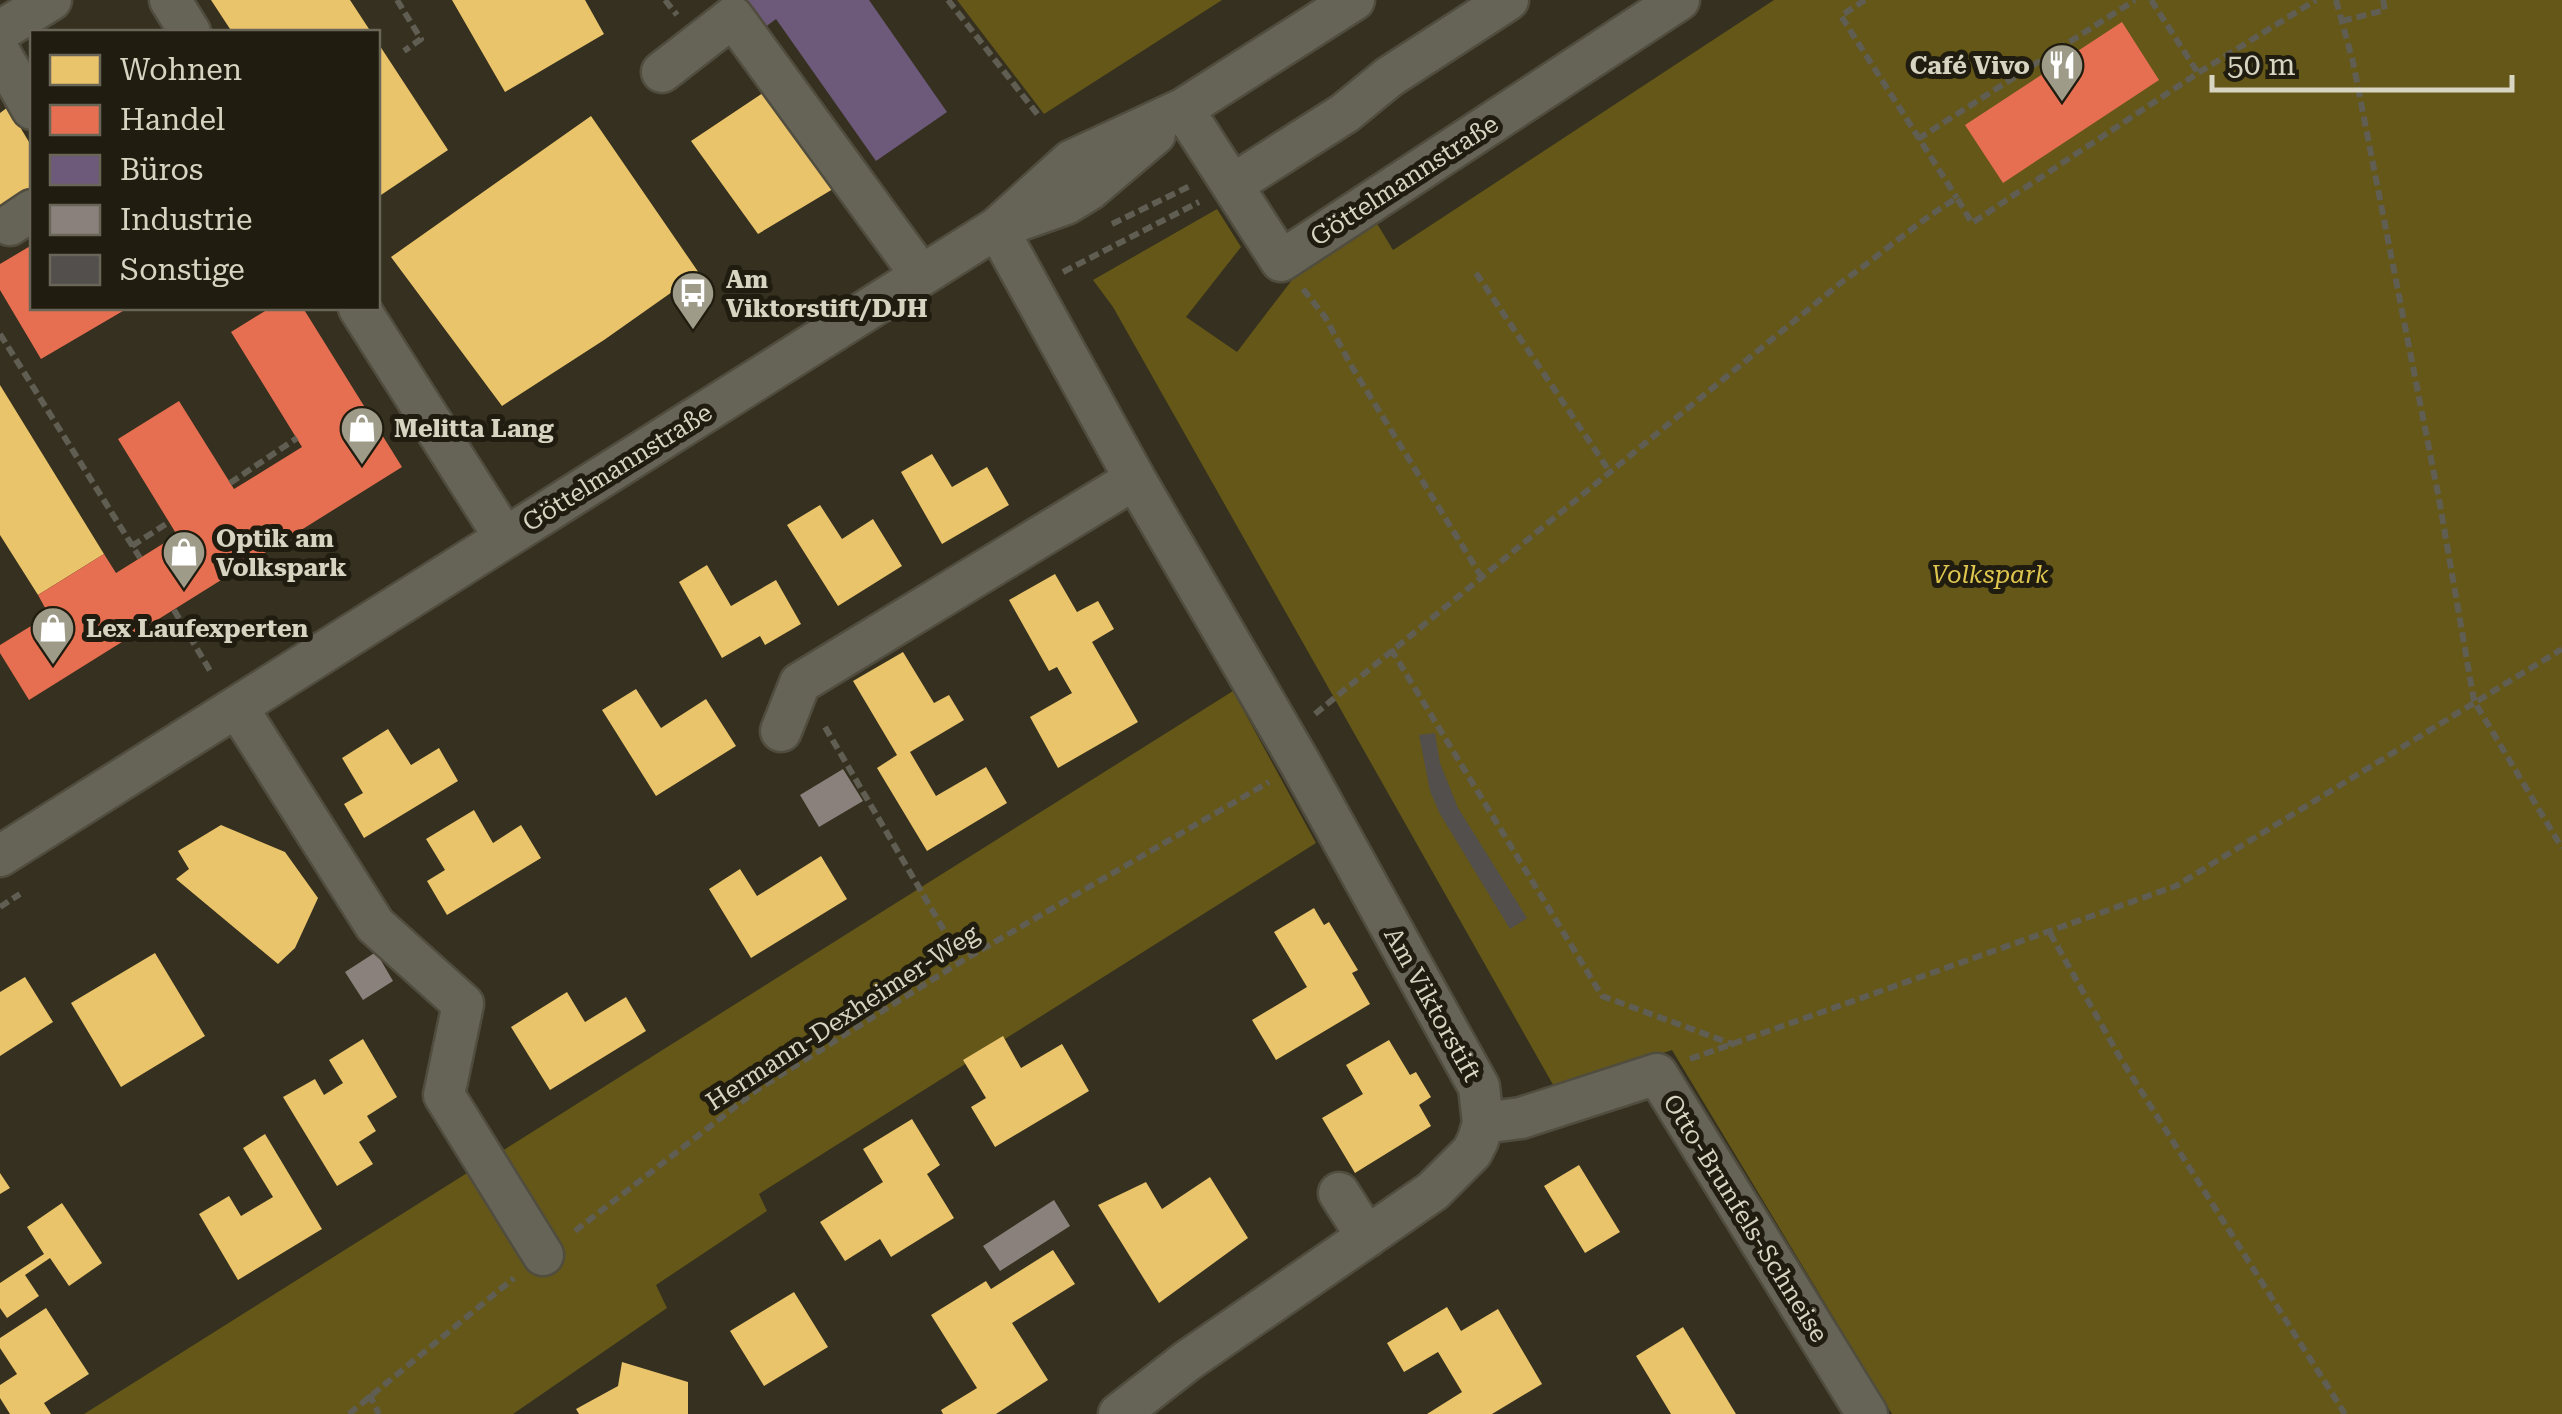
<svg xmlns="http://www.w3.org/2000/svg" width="2562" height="1414" font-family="'Roboto Serif',serif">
	<rect width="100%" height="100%" fill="#35301f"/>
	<!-- green -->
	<path fill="#645718" d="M957 0H1222L1044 114Z
		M1774 0H2562V1414H1892L1672 1050 1556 1090 1113 307 1093 280 1217 209 1241 247 1186 317 1237 352 1311 255 1370 212 1393 250Z
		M1233 691 1316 843 759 1194 767 1211 656 1285 667 1308 513 1414H84Z"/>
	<!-- homes -->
	<path fill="#e9c46a" d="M211 0H350L371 32H232Z
		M452 0H585L604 34 505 92Z
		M378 43 448 150 378 197Z
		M769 89 833 189 758 234 691 141Z
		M8 107 32 147V191L0 211V113Z
		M591 116 699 273 604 340 502 406 391 257Z
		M0 385 104 554 38 595 0 535Z
		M932 454 952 487 987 467 1009 505 942 544 901 472Z
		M820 505 842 539 873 519 902 566 838 606 787 525Z
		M707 565 731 606 776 580 801 624 765 645 760 636 722 658 679 582Z
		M1055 574 1077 612 1098 601 1114 629 1092 642 1138 722 1058 768 1030 717 1072 693 1057 667 1049 671 1009 600Z
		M903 652 934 703 949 695 964 720 910 752 936 796 986 767 1007 803 927 851 877 768 897 755 853 681Z
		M636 689 661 728 706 699 736 746 656 796 602 710Z
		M388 729 411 765 439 748 458 781 364 838 344 804 363 793 342 758Z
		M474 810 493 843 521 825 541 858 447 915 427 881 445 870 426 839Z
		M221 825 285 852 318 898 295 948 278 964 176 879 189 869 178 851Z
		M821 856 847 899 751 958 709 889 740 869 757 896Z
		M1314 908 1324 925 1329 922 1358 970 1352 973 1370 1004 1276 1060 1252 1020 1307 987 1274 932Z
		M155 953 205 1036 121 1087 71 1003Z
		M25 977 53 1022 0 1056V992Z
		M567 992 585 1022 626 997 646 1031 550 1090 511 1027Z
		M1003 1036 1021 1068 1062 1044 1089 1091 995 1147 971 1107 986 1098 963 1060Z
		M363 1039 397 1097 367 1116 376 1131 359 1142 373 1164 337 1186 283 1097 315 1079 324 1095 343 1083 329 1060Z
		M1389 1040 1410 1075 1416 1072 1431 1097 1419 1105 1431 1126 1355 1173 1322 1118 1363 1094 1346 1065Z
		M912 1119 940 1165 927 1174 954 1218 891 1257 880 1239 845 1261 820 1222 883 1182 863 1149Z
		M265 1134 322 1229 238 1280 199 1214 229 1196 241 1216 273 1197 243 1148Z
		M1579 1165 1620 1232 1585 1253 1544 1186Z
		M0 1173 10 1188 0 1194Z
		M1210 1177 1248 1238 1159 1303 1098 1205 1146 1182 1162 1209Z
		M62 1203 102 1263 69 1286 50 1258 25 1275 39 1296 7 1318 0 1308V1283L44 1254 27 1227Z
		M1053 1250 1075 1284 1012 1323 1048 1380 996 1414H943L941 1410 977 1388 931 1315 986 1281 991 1289Z
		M794 1292 828 1347 764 1386 730 1331Z
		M1447 1307 1461 1331 1498 1309 1542 1384 1492 1414H1427L1462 1392 1438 1352 1404 1372 1387 1343Z
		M46 1308 89 1374 44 1403 51 1414H10L0 1398V1385L17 1374 0 1348V1338Z
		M1683 1327 1736 1414H1671L1636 1356Z
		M622 1362 688 1382V1414H579L576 1409 618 1386Z"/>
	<!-- shops -->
	<path fill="#e76f51" d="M2122 22 2159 80 2003 183 1965 125Z
		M32 245V308H128L41 359 0 290V264Z
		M270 308H303L402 467 29 700 0 653V645L49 615 38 595 104 554 116 573 177 535 118 439 179 401 234 489 302 447 231 332Z"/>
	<!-- offices -->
	<path fill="#6d597a" d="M744 0H869L947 112 876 161 776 19 764 28Z"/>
	<!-- industry -->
	<path fill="#8a817c" d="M843 769 863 801 819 827 800 795Z
		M376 952 393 981 363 1000 345 972Z
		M1054 1200 1070 1226 1000 1271 983 1246Z"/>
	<!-- building -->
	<path fill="#524f4d" d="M1435 733 1440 763 1458 808 1527 918 1510 929 1440 814 1430 791 1419 735Z"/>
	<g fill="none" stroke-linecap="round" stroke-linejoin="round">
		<!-- minor casing -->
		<g stroke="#504d3f" stroke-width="45">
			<path id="minor" d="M170 0 190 32
				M0 31 51 0
				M0 53 32 109
				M662 72 733 17 921 275
				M1183 109 1281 261 1679 0
				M1232 185 1345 113 1389 77 1508 0
				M1015 222 1066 204 1089 190 1155 134
				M10 225 32 210
				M997 228 1135 479 1300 763 1479 1087 1483 1123 1478 1140 1472 1152 1433 1191 1187 1361 1119 1414
				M359 308 505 538
				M237 707 375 925 463 1004 444 1095 543 1255
				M781 731 800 683 1135 479
				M0 856 997 228 1071 161 1183 109 1354 0
				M1483 1123 1521 1118 1657 1074 1867 1414
				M1339 1193 1367 1237"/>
		</g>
		<!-- path -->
		<path stroke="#605e52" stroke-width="6" stroke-dasharray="10 5" stroke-linecap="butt" d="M397 0 421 39 404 51
			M665 0 677 15
			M948 0 1038 115
			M1865 0 1841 16 1957 198
			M2151 0 2198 73
			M2336 0 2353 62 2439 499 2474 701 2562 848
			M2342 21 2385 10 2383 0
			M1918 139 2135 0
			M1112 224 1190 186
			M1063 272 1199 202
			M1476 273 1610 472
			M1303 289 1325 317 1352 367 1481 576
			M0 334 140 558
			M230 483 297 438
			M132 546 169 522
			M174 610 212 674
			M1391 649 1602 996 1735 1045
			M1315 714 1843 281C1882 254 1917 222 1957 198L1972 223 2198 73 2316 0
			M825 727 962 961
			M0 907 20 894
			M2050 933 2119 1056 2345 1414
			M1690 1059 2176 886 2562 649
			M575 1231 757 1090 962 961 1269 782
			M369 1394 379 1414
			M349 1414 514 1278"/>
		<!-- minor -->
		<use href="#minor" stroke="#666457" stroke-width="40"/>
	</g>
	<!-- icons -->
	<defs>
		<g id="restaurant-pin" transform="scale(2.25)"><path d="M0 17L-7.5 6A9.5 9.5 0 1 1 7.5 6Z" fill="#9e9b89" stroke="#201d10"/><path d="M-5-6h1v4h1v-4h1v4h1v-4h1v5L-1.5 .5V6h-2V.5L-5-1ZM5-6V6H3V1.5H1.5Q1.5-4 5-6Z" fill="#fff"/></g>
		<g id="bus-pin" transform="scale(2.25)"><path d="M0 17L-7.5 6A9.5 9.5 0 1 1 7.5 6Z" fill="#9e9b89" stroke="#201d10"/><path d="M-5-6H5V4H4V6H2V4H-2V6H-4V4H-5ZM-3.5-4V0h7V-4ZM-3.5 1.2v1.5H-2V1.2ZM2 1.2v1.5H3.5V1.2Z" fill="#fff"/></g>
		<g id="shop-pin" transform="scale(2.25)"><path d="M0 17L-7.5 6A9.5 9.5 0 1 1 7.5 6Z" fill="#9e9b89" stroke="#201d10"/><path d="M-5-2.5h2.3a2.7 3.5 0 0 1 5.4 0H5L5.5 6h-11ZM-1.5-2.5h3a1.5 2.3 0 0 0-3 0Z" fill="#fff"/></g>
	</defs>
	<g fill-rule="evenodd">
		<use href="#restaurant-pin" x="2062" y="65"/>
		<use href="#bus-pin" x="693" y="293"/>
		<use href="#shop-pin" x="362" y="428"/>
		<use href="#shop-pin" x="184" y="552"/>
		<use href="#shop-pin" x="53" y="628"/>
	</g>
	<g text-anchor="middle" stroke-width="10" stroke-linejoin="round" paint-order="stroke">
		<!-- poi labels -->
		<g font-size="25" font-weight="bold" fill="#d7d4c2" stroke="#201d10" text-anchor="start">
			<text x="2030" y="74" text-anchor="end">Café Vivo</text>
			<text x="726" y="288">Am<tspan x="726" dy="29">Viktorstift/DJH</tspan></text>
			<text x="394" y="437">Melitta Lang</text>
			<text x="216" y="547">Optik am<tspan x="216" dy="29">Volkspark</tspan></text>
			<text x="86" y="637">Lex Laufexperten</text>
		</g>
		<!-- street labels -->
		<g font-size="25" fill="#d7d4c2" stroke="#201d10">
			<text transform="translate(1404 180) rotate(-33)" y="9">Göttelmannstraße</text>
			<text transform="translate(617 467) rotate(-32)" y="9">Göttelmannstraße</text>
			<text transform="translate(1433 1004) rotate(61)" y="9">Am Viktorstift</text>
			<text transform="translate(842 1017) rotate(-33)" y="9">Hermann-Dexheimer-Weg</text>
			<text transform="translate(1746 1218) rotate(58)" y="9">Otto-Brunfels-Schneise</text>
		</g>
		<!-- park labels -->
		<g font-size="25" font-style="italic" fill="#dfc64f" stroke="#201d10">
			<text x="1990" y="583">Volkspark</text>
		</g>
	</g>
	<!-- legend -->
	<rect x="30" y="30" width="350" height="280" fill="#201d10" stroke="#696657" stroke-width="2.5"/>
	<rect x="50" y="55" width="50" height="30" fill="#e9c46a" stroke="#696657" stroke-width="2.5"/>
	<text x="120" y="80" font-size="30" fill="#d7d4c2">Wohnen</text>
	<rect x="50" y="105" width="50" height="30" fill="#e76f51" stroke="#696657" stroke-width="2.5"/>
	<text x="120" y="130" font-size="30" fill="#d7d4c2">Handel</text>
	<rect x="50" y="155" width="50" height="30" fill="#6d597a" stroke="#696657" stroke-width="2.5"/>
	<text x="120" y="180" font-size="30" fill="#d7d4c2">Büros</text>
	<rect x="50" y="205" width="50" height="30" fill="#8a817c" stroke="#696657" stroke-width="2.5"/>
	<text x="120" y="230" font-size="30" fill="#d7d4c2">Industrie</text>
	<rect x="50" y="255" width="50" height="30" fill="#524f4d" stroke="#696657" stroke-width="2.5"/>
	<text x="120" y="280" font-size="30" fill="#d7d4c2">Sonstige</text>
	<!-- scale -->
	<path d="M2212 75v15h300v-15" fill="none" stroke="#d7d4c2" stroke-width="5"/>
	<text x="2227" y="75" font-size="30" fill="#d7d4c2" stroke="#201d10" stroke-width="8" paint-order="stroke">50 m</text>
</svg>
